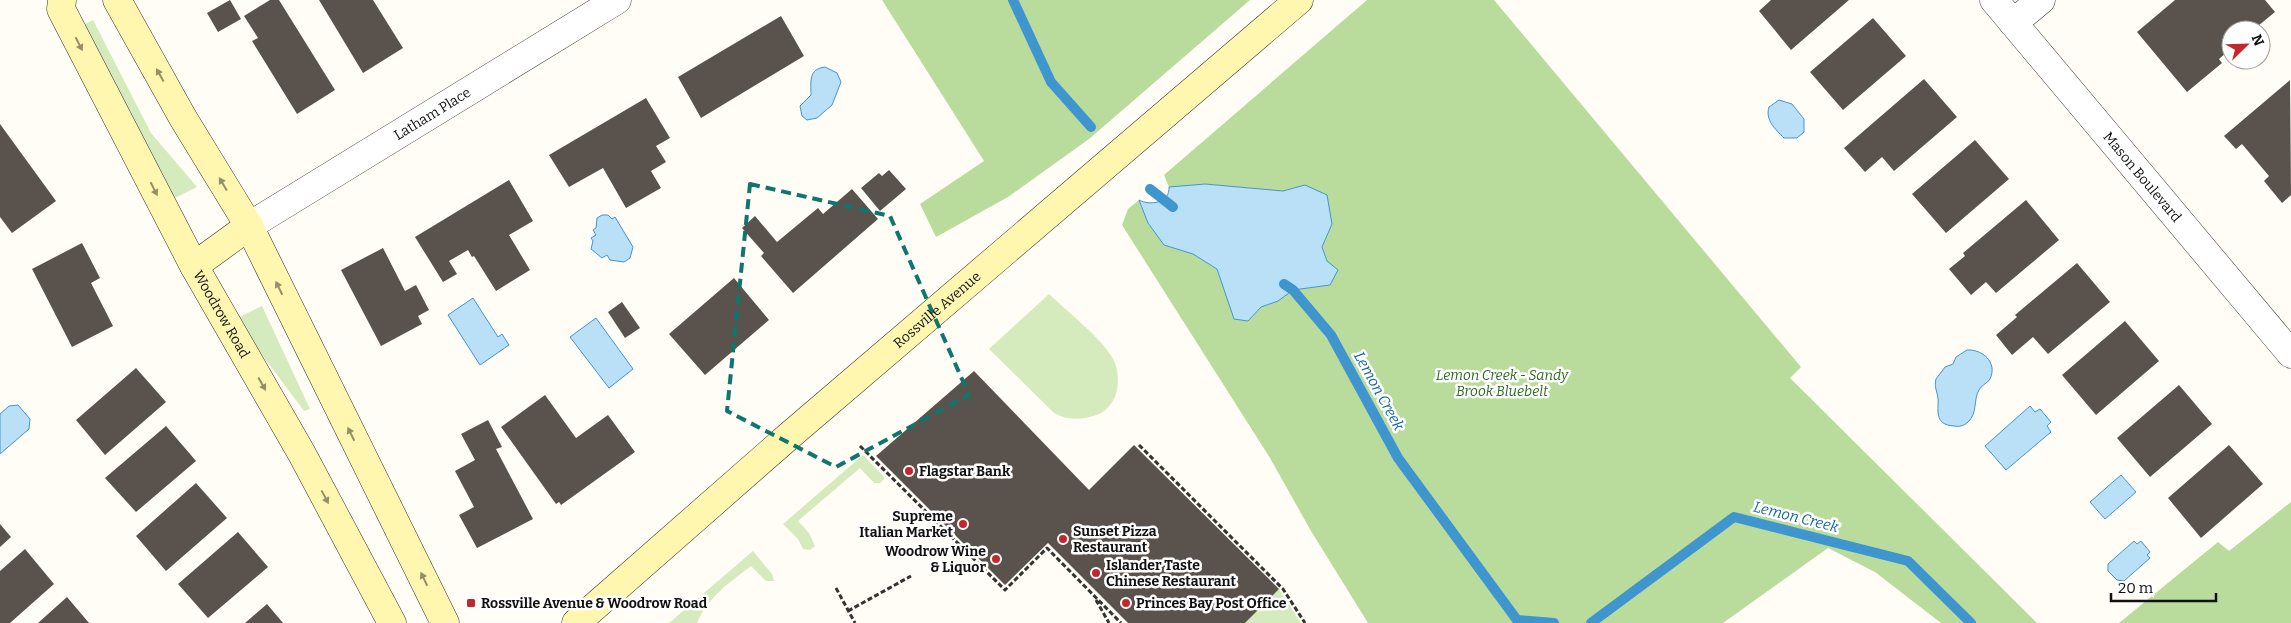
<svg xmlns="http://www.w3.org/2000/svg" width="2291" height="623" font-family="Bitter,serif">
	<rect width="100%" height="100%" fill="#fffdf5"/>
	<!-- green -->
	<path fill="#d5ebbd" d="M93 20 151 133 197 187 173 199 83 25Z
		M1049 294C1067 311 1100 337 1112 357 1118 367 1119 379 1117 390 1115 400 1108 410 1099 414 1084 420 1068 421 1054 413L989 349Z
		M262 306 310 409 304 411 235 319Z
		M863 455 885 478 880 483H874L860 468 798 521 809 533 815 546 810 550 803 549 798 539 783 524Z
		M753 551 772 574 774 581H766L751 566C730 582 707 598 697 623H669Z
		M1279 589 1301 623H1245Z"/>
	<!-- forest -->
	<path fill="#b9dc9c" d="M882 0H1250L1089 139 1008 197 936 237 920 204 984 161Z
		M1367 0H1494L1801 367 1790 378 2037 623H1941L1875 572 1828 548 1723 623H1368L1311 531 1270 458 1122 225 1128 209 1139 200 1148 223 1164 245 1193 254 1217 269 1226 291 1248 321 1261 307 1278 301 1293 290 1330 285 1327 261 1322 247 1332 224 1305 185 1283 191 1205 184 1169 187 1164 175Z
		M2291 502V623H2119L2218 542 2229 551Z"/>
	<!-- water -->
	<path fill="#b9e0f7" stroke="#3f96cf" d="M825 67 837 73 841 82 832 105 817 118 807 120 802 116 800 106 811 95C811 82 808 69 825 67Z
		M1779 100 1792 104 1804 119V132L1797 138H1784C1775 129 1765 120 1769 107Z
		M1205 184 1283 191 1305 185 1327 195 1332 224 1322 247 1327 261 1338 270 1330 285 1293 290 1278 301 1261 307 1248 321 1234 319 1217 269 1193 254 1164 245 1148 223 1139 200C1150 206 1170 203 1169 187Z
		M608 215 612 219 615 217 633 247 630 258 624 262 610 260 607 255 602 258 591 249 593 241 591 238 596 235 593 230 596 228 597 218 602 215Z
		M473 298 498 337 502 334 509 345 480 365 448 315Z
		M596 318 633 369 609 388 570 337Z
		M1967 350C1982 349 1998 362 1990 379 1987 384 1981 385 1979 390 1973 400 1978 413 1968 422 1964 426 1959 427 1954 426 1933 425 1939 408 1938 398 1937 391 1934 387 1936 379L1945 367 1953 364 1956 357Z
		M18 405 30 419 29 429 0 454V414L9 406Z
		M2030 406 2035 412 2040 409 2051 422 2047 426 2051 432 2006 470 1985 446Z
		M2121 475 2136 492 2105 519 2090 502Z
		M2134 541 2137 544 2141 541 2150 552 2147 555 2150 558 2124 581 2117 580 2108 571V564Z"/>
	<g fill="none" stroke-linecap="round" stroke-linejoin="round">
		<!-- stream -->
		<path stroke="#3f96cf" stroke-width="10" d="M1013 0 1051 82 1091 127
			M1150 189 1173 207
			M1284 284 1293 290 1331 335 1398 458 1517 620 1554 623
			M1591 623 1734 517 1908 561 1971 623"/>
	</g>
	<!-- building -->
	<path fill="#5a524d" d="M230 0 241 19 218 32 207 13Z
		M270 0H279L335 90 297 114 252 41 258 38 244 16Z
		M319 0H373L403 48 363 73Z
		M1771 0H1849L1791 50 1759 11Z
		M2175 0H2265L2275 12 2253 30H2231V57L2227 52 2219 59 2222 63 2187 92 2137 32Z
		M781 16 804 56 701 118 678 77Z
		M1873 18 1906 56 1843 110 1810 72Z
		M1924 79 1957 117 1894 171 1882 157 1865 172 1844 148Z
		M2290 80 2291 195 2282 203 2264 181 2269 176 2242 144 2236 149 2224 136Z
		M646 98 670 138 656 146 666 162 651 171 661 188 626 208 603 168 569 187 549 155Z
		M0 124 56 201 12 233 0 217Z
		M1975 140 2009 179 1946 233 1912 194Z
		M889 170 906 189 880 211 861 188 879 173 882 176Z
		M509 180 533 221 509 235 530 270 496 291 474 256 472 257 468 250 449 261 457 274 443 282 415 237Z
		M852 189 878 219 793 293 761 256 764 253 742 228 755 216 777 242 818 208 823 214Z
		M2026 200 2059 240 1996 293 1986 282 1971 295 1949 269 1965 256 1963 253Z
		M82 243 100 278 91 283 113 326 72 347 32 269Z
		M383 248 405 291 416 285 429 310 418 316 422 324 381 346 341 270Z
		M2077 263 2110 302 2048 354 2033 337 2012 355 1996 335 2017 317 2015 315Z
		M734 278 769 320 705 375 669 334Z
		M622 302 640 328 625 338 608 312Z
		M2125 321 2159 361 2096 415 2062 375Z
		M136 368 166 402 105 455 76 420Z
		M974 371 1089 490 1134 445 1279 589 1245 623H1128L1048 543 1005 585 876 456Z
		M2179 385 2212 424 2150 477 2117 438Z
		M545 395 576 438 608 415 635 452 561 505 559 502 556 504 501 427Z
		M488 420 502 447 496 449 533 519 477 548 459 515 474 507 455 471 475 460 461 434Z
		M166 426 196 461 136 512 105 478Z
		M2229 445 2263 484 2201 538 2168 498Z
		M196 483 227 518 166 571 136 536Z
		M0 524 11 537 0 547Z
		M238 532 268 567 208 618 178 584Z
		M25 549 54 584 10 623H0V571Z
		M67 597 89 623H38Z
		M267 604 283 623H245Z"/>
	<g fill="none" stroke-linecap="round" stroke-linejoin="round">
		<!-- street casing -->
		<g stroke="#444" stroke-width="29">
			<g id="street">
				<path id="s1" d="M1994 0 2291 354"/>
				<path d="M2013 23 2041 0"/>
				<path id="s2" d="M249 226 617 0"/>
			</g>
		</g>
		<!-- secondary casing -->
		<g stroke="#333" stroke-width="29">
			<g id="secondary">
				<path id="s3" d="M62 0 61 9 194 266 302 454 392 623"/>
				<path d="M117 0 183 118 249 226 445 623"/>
				<path d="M194 266 249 226"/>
				<path id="s4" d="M576 623 789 436 1299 0"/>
			</g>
		</g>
		<!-- path -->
		<path stroke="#333" stroke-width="3" stroke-dasharray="5 2.5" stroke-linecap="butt" d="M1139 445 1283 589 1305 623
			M860 446 1005 590 1047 548 1121 623
			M836 588 855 623
			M1096 600 1109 623
			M848 611 911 576"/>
		<!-- street -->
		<use href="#street" stroke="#fff" stroke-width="28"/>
		<!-- secondary -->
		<use href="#secondary" stroke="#fff6b0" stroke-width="28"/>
	</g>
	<!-- one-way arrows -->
	<defs><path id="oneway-solid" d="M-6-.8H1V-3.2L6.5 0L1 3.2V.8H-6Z" transform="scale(1.25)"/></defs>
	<g fill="#948f68">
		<use href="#oneway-solid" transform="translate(79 44) rotate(63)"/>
		<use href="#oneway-solid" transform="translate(160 75) rotate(-119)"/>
		<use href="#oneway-solid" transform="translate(223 184) rotate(-121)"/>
		<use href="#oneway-solid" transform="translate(154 189) rotate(63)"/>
		<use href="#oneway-solid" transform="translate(279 288) rotate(-116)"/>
		<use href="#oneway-solid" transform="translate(262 384) rotate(60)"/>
		<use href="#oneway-solid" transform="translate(351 434) rotate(-116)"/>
		<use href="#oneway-solid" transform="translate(325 497) rotate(62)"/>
		<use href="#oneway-solid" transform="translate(424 579) rotate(-116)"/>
	</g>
	<!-- marked area -->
	<path fill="none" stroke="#0f766e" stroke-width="4" stroke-dasharray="10 6" stroke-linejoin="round" d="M750 184 890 216 969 395 836 467 727 411Z"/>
	<!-- markers -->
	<g fill="#c4262e" stroke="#fff" stroke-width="2">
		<circle cx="909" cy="471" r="5"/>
		<circle cx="963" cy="524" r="5"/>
		<circle cx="1063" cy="539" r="5"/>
		<circle cx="996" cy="559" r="5"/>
		<circle cx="1096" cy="573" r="5"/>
		<rect x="466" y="598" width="10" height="10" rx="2.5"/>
		<circle cx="1126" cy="603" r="5"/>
	</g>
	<g text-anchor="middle" stroke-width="5" stroke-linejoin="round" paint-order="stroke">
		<!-- street labels -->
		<g font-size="14" fill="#111" stroke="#fff">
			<text dy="5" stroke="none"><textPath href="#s2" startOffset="215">Latham Place</textPath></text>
			<text dy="5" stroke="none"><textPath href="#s1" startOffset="231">Mason Boulevard</textPath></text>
			<text dy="5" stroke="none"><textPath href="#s4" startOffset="478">Rossville Avenue</textPath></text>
			<text dy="5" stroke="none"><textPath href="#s3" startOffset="354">Woodrow Road</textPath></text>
		</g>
		<!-- park labels -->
		<g font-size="14" font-style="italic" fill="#2f6b1f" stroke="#fff">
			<text x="1502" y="380">Lemon Creek - Sandy<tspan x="1502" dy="16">Brook Bluebelt</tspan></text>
		</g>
		<!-- poi labels -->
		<g font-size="14" font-weight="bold" fill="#111" stroke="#fff" text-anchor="start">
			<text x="919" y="476">Flagstar Bank</text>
			<text x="953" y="521" text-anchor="end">Supreme<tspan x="953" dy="16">Italian Market</tspan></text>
			<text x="1073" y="536">Sunset Pizza<tspan x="1073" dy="16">Restaurant</tspan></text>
			<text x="986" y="556" text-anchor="end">Woodrow Wine<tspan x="986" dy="16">&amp; Liquor</tspan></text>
			<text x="1106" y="570">Islander Taste<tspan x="1106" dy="16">Chinese Restaurant</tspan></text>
			<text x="481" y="608">Rossville Avenue &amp; Woodrow Road</text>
			<text x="1136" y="608">Princes Bay Post Office</text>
		</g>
		<!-- water labels -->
		<g font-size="15" font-style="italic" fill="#1768a6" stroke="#fff">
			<text transform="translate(1379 391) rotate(61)" y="5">Lemon Creek</text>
			<text transform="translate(1796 517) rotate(14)" y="5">Lemon Creek</text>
		</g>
	</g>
	<!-- north arrow -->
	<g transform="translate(2246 45) rotate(67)"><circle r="24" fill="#ffffff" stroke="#a0a0a0"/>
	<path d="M0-4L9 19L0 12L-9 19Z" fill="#c4262e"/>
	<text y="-8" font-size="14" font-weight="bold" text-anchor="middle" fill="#111111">N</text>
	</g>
	<!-- scale -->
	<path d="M2111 593v8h105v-8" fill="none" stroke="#111111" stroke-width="2.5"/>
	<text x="2118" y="593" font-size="15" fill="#111111" stroke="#ffffff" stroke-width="4" paint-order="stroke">20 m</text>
</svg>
